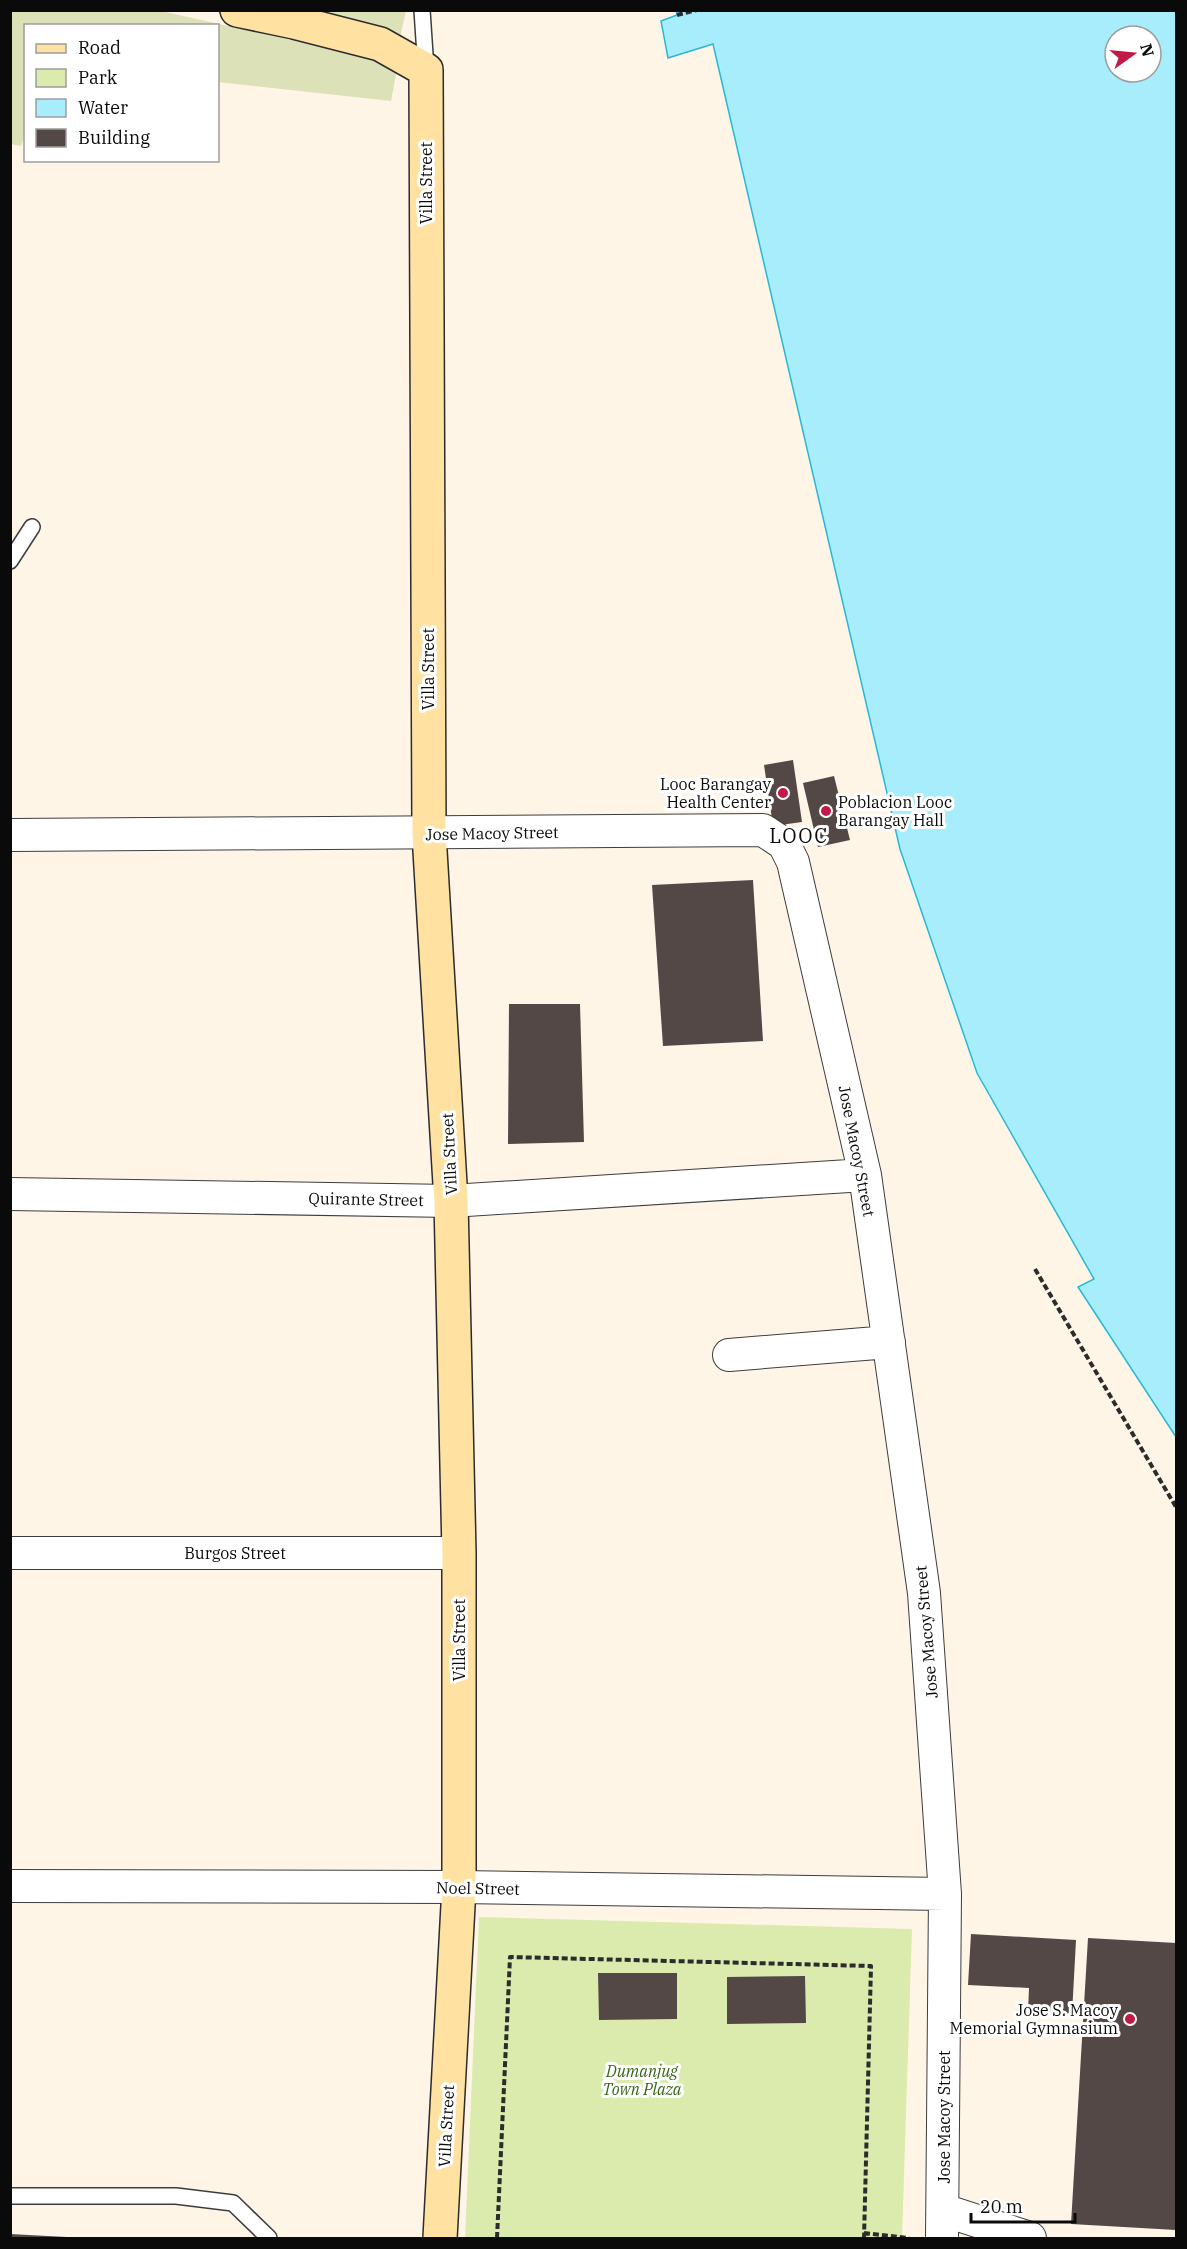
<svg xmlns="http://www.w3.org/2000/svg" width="1187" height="2249" font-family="'IBM Plex Serif',serif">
	<rect width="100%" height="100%" fill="#fff5e7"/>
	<!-- green -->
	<path fill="#dbebae" d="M479 1917 912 1929 902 2238H465Z"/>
	<!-- cemetery -->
	<path fill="#dce1b8" d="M10 11H161L398 64 391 101 218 82V26H26L25 134 21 146 11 144Z
		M280 11H406L399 42Z"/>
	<!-- water -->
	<path fill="#a7edfb" stroke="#29b7d7" stroke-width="1.5" fill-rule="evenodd" d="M676 10 1176 11V1437L1078 1287 1094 1279 977 1073 900 849 713 44 668 58 661 21 677 15ZM1115 36H1151V72H1115Z"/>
	<!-- building -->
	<path fill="#534846" d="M793 760 802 822 773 826 764 765Z
		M834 776 850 840 818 847 803 783Z
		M753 880 763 1041 663 1046 652 885Z
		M509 1004H580L584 1142 508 1144Z
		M971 1934 1076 1940 1072 2014 1028 2012 1029 1988 968 1985Z
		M1088 1938 1176 1943V2230L1071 2224Z
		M598 1973H677V2019L599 2020Z
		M805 1976 806 2023 727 2024V1977Z
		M10 2234 67 2237V2238H10Z"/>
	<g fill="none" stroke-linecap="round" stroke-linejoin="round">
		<!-- lane casing -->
		<g stroke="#3d3d3d" stroke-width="18">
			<path id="lane" d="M422 10 426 70
				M10 561 32 527
				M10 2196H176L233 2203 269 2238"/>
		</g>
		<!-- street casing -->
		<g stroke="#3d3d3d" stroke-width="34">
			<path id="street" d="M10 835 763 830 784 844 793 862 865 1175 924 1593 945 1894 942 2238
				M10 1194 451 1201 865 1175
				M729 1355 889 1342
				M10 1553H459
				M10 1886 459 1887 945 1894
				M943 2210 1030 2238"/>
		</g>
		<!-- secondary casing -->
		<g stroke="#2c2c2c" stroke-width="36">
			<path id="secondary" d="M237 10 294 22 380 44 426 70 429 834 451 1201 459 1553V1887L440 2238"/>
		</g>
		<!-- path -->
		<path stroke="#2c2c2c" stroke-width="4" stroke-dasharray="6 3" stroke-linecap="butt" d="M677 15 697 10
			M1035 1269 1176 1507
			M864 2233 909 2238
			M497 2238 510 1957 871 1966 864 2238"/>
		<!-- lane -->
		<use href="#lane" stroke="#fff" stroke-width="15"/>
		<!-- street -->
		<use href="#street" stroke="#fff" stroke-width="32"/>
		<!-- secondary -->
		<use href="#secondary" stroke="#ffe1a2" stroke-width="33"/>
	</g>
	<!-- markers -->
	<g fill="#c21946" stroke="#fff" stroke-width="2">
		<circle cx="783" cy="793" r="6"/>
		<circle cx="826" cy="811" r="6"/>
		<circle cx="1130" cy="2019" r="6"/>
	</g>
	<g text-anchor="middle" stroke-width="6" stroke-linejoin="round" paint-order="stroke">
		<!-- street labels -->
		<g font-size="16" fill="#0a0a0a" stroke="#fff">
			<text transform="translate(426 183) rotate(-90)" y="6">Villa Street</text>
			<text transform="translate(428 669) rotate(-90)" y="6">Villa Street</text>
			<text transform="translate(492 833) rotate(-1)" y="6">Jose Macoy Street</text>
			<text transform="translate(857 1151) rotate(79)" y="6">Jose Macoy Street</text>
			<text transform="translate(449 1154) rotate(-93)" y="6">Villa Street</text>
			<text transform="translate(366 1199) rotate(1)" y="6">Quirante Street</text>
			<text x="235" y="1559">Burgos Street</text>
			<text transform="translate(926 1632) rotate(-95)" y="6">Jose Macoy Street</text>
			<text transform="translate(459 1640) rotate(-90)" y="6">Villa Street</text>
			<text transform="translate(478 1888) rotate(1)" y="6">Noel Street</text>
			<text transform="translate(944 2117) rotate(-90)" y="6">Jose Macoy Street</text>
			<text transform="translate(446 2126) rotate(-87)" y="6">Villa Street</text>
		</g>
		<!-- poi labels -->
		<g font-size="16" fill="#0a0a0a" stroke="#fff" text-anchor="end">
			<text x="771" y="790">Looc Barangay<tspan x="771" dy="18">Health Center</tspan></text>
			<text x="838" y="808" text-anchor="start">Poblacion Looc<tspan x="838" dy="18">Barangay Hall</tspan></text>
			<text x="1118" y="2016">Jose S. Macoy<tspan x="1118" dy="18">Memorial Gymnasium</tspan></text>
		</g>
		<!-- park labels -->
		<g font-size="16" font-style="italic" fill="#386517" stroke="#fff">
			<text x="642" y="2077">Dumanjug<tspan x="642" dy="18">Town Plaza</tspan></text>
		</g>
		<!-- quarter labels -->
		<g font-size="20" letter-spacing="1.5" fill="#0a0a0a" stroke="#fff">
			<text x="799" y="843">LOOC</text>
		</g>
	</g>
	<!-- border -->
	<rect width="1187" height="2249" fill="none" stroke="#0a0a0a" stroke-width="24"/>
	<!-- legend -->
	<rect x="24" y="24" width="195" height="138" fill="#ffffff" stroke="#9d9d9d" stroke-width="1.5"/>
	<rect x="36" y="44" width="30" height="9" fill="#ffe1a2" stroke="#9d9d9d" stroke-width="1.5"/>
	<text x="78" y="54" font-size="18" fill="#0a0a0a">Road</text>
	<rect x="36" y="69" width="30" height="18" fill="#dbebae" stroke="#9d9d9d" stroke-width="1.5"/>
	<text x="78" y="84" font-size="18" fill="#0a0a0a">Park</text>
	<rect x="36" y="99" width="30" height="18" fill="#a7edfb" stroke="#9d9d9d" stroke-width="1.5"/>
	<text x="78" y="114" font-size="18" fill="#0a0a0a">Water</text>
	<rect x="36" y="129" width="30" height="18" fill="#534846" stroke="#9d9d9d" stroke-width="1.5"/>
	<text x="78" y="144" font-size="18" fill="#0a0a0a">Building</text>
	<!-- north arrow -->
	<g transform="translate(1133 54) rotate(75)"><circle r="28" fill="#ffffff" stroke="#9d9d9d" stroke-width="1.5"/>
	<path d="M0-4.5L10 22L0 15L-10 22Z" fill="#c21946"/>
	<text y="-9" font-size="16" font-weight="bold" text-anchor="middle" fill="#0a0a0a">N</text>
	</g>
	<!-- scale -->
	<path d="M971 2213v9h104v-9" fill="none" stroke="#0a0a0a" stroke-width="3"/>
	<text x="980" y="2213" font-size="18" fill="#0a0a0a" stroke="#ffffff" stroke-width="4.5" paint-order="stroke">20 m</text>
</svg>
